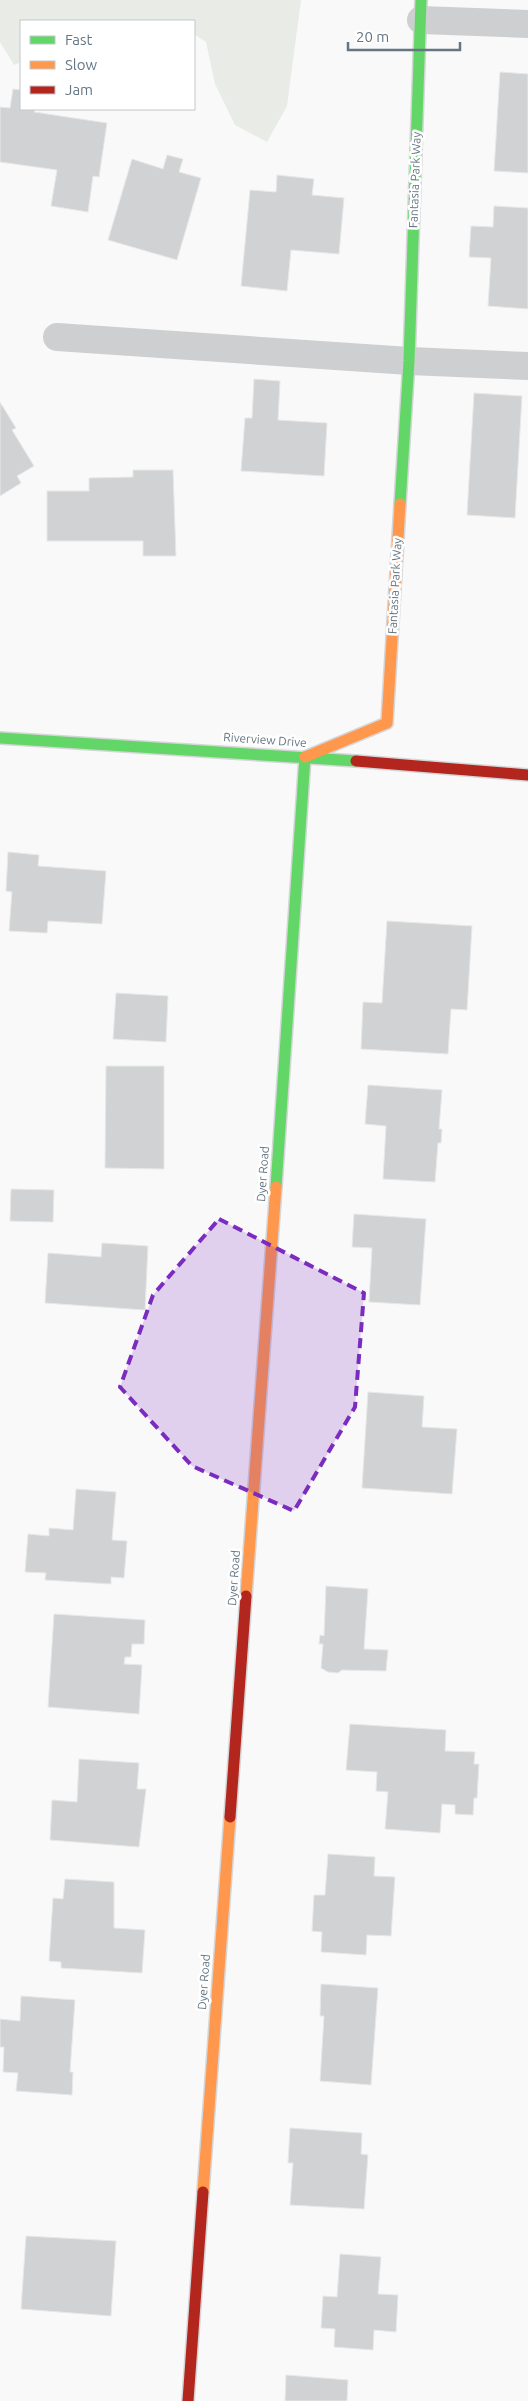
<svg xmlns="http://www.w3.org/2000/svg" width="528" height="2401" font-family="Ubuntu,sans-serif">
	<rect width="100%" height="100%" fill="#f9f9f9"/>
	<!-- green -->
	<path fill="#e8ebe6" d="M0 0H301L287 106 267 142 235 125 215 84 206 42 194 34V21H21V62L14 65 0 42Z"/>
	<!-- building -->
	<path fill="#d0d2d3" stroke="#e8e8e8" d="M500 72 528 74V173L494 171Z
		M13 89 21 90V109H35L34 112 107 123 99 177 93 176 88 212 51 206 57 170 0 162V107L10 108Z
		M167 155 183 159 179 172 201 178 177 260 108 240 132 159 163 169Z
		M277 175 314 179 312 195 344 198 339 254 291 250 287 291 241 286 250 190 276 192Z
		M494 206 528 208V309L488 306 491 258 469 257 471 226 493 227Z
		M254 379 280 381 278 420 327 423 324 476 241 471 245 418H252Z
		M474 393 522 396 515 518 467 515Z
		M0 402 16 428 12 430 34 466 17 476 21 483 0 496Z
		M133 470H173L176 556H143V541H47V491H89V478L133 477Z
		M8 852 39 855 38 866 106 871 102 924 48 921 47 933 9 931 12 892 6 891Z
		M387 921 472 926 467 1010 451 1009 448 1054 361 1049 363 1002 382 1003Z
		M116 993 168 996 166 1042 113 1039Z
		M106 1066H164V1169L105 1168Z
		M368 1085 442 1090 439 1129H442L441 1143H438L435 1182 383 1179 386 1126 365 1124Z
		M11 1189 54 1190 53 1222 10 1221Z
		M354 1214 426 1219 420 1305 369 1302 372 1248 352 1247Z
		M102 1243 148 1246 145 1310 45 1303 48 1253 101 1257Z
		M368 1392 424 1396 422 1427 457 1429 452 1494 362 1488Z
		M76 1489 116 1492 112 1540 127 1541 124 1578 111 1577V1584L45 1580 46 1573 25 1572 28 1534 49 1536V1528L73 1530Z
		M326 1586 368 1589 364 1649 388 1650 386 1671 342 1670 338 1673 328 1672 321 1668 323 1644H319L320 1635 324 1636Z
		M54 1614 145 1620 144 1644H132L131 1657H125L124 1664 142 1665 139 1714 48 1707Z
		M350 1724 446 1730 445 1751 475 1752 474 1764H479L477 1798H474L473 1815 455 1814V1805L442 1804 440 1833 385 1829 388 1792 376 1791 377 1772 346 1770Z
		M79 1759 139 1763 137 1789H146L139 1847 50 1840 52 1800 77 1802Z
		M328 1854 375 1857 374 1876 395 1877 391 1936 367 1935 366 1955 321 1952 322 1932 312 1931 314 1895H325Z
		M65 1879 114 1882V1928L145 1930 142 1973 61 1968V1962L49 1961 53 1898 63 1899Z
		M321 1984 378 1988 371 2085 320 2081 324 2016H320Z
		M21 1996 75 2000 70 2072H73L72 2095 16 2091 18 2073 3 2072 4 2047H0V2019L20 2021Z
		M290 2128 362 2133 361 2154 368 2155 364 2209 290 2205 293 2163H288Z
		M26 2236 116 2241 111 2316 21 2309Z
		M340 2254 381 2257 378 2294 398 2295 396 2332 374 2330 373 2350 334 2347 335 2329 321 2328 323 2296 337 2297Z
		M286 2375 348 2380 347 2401H285Z"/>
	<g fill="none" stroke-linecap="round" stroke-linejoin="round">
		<!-- fast casing -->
		<g stroke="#d5d6d7" stroke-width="14">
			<path id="fast" d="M400 504 409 361 421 0
				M0 738 356 761
				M276 1187 305 757"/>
		</g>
		<!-- slow casing -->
		<g stroke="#d5d6d7" stroke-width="14">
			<path id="slow" d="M305 757 387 723 400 504
				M246 1596 276 1187
				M203 2192 230 1817"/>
		</g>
		<!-- jam casing -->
		<g stroke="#d5d6d7" stroke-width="14">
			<path id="jam" d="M356 761 528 775
				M230 1817 246 1596
				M188 2401 203 2192"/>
		</g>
		<!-- street -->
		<path stroke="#cecfd0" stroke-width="28" d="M421 20 528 24
			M57 337 409 361 528 366"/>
		<!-- fast -->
		<use href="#fast" stroke="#63d668" stroke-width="11"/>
		<!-- slow -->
		<use href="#slow" stroke="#ff974d" stroke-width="11"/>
		<!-- jam -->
		<use href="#jam" stroke="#b3261e" stroke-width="11"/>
	</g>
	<!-- marked area -->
	<path fill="#7b2cbf" fill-opacity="0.2" stroke="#7b2cbf" stroke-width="4" stroke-dasharray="10 6" stroke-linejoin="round" d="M219 1219 364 1293 355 1407 294 1511 192 1466 120 1387 153 1295Z"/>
	<g text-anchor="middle" stroke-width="5" stroke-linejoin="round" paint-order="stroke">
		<!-- street labels -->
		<g font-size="12" fill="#657683" stroke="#fff">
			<text transform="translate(415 180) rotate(-88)" y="4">Fantasia Park Way</text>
			<text transform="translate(395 586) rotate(-87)" y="4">Fantasia Park Way</text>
			<text transform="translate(265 740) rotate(4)" y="4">Riverview Drive</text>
			<text transform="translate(263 1174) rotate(-86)" y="4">Dyer Road</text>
			<text transform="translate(234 1578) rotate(-86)" y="4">Dyer Road</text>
			<text transform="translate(204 1982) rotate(-86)" y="4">Dyer Road</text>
		</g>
	</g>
	<!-- legend -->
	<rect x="20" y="20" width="175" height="90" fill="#ffffff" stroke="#c1c8cd"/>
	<rect x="30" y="36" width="25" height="8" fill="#63d668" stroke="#c1c8cd"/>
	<text x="65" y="45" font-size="15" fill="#657683">Fast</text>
	<rect x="30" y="61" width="25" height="8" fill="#ff974d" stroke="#c1c8cd"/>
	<text x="65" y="70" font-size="15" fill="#657683">Slow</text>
	<rect x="30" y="86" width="25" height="8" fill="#b3261e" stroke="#c1c8cd"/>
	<text x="65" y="95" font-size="15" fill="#657683">Jam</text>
	<!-- scale -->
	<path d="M348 42v8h112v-8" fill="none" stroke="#657683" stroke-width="2.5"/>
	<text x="356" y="42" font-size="15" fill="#657683" stroke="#ffffff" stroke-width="4" paint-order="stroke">20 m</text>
</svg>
